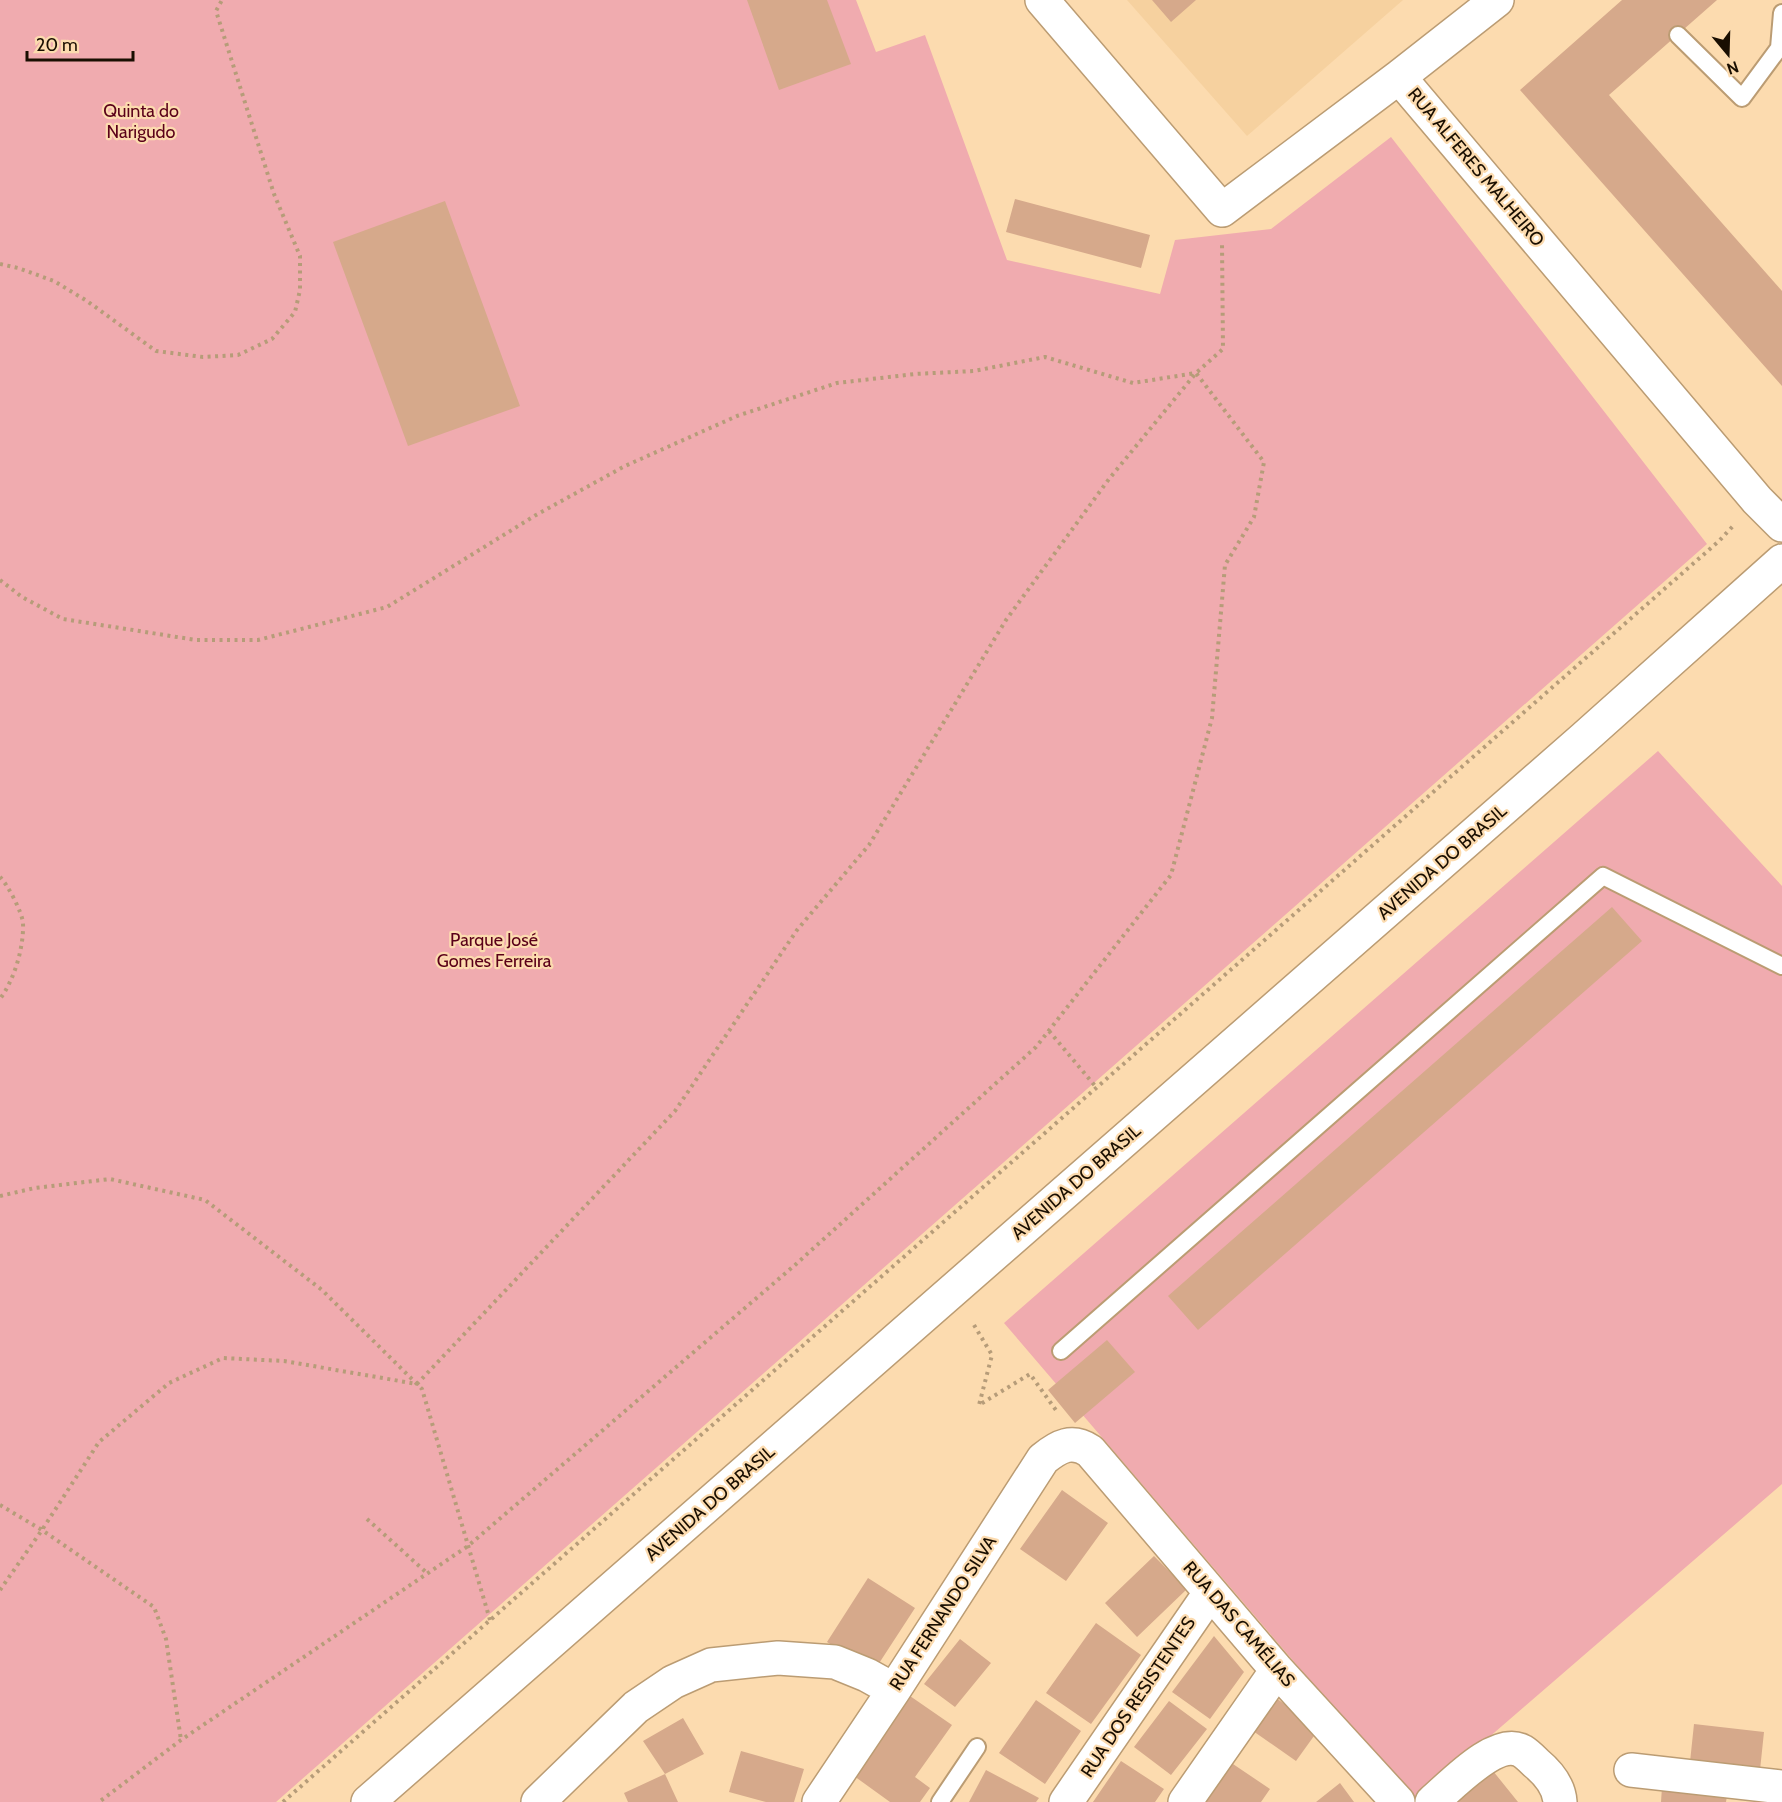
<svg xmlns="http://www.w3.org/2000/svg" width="1782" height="1802" font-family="Cabin,sans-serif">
	<rect width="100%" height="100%" fill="#fcdbaf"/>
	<!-- built -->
	<path fill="#f6d19f" d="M1127 0H1403L1247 136Z"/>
	<!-- green -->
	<path fill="#f0abaf" d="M0 0H856L876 52 925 35 1007 260 1160 294 1175 240 1271 229 1391 137 1707 544 276 1802H0Z
		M1658 751 1782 886V1484L1414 1802 1004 1323Z"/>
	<!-- building -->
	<path fill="#d6a98b" d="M747 0H827L851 64 779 90Z
		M1152 0H1196L1171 22Z
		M1622 0H1717L1609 95 1782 291V386L1520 90Z
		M1015 199 1150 235 1141 268 1006 232Z
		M445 201 520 406 408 446 333 242Z
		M1612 907 1642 941 1198 1330 1168 1296Z
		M1107 1340 1135 1372 1075 1423 1048 1390Z
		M1062 1490 1108 1523 1066 1581 1020 1549Z
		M1154 1556 1187 1589 1137 1637 1105 1603Z
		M868 1578 915 1608 874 1671 827 1642Z
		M1096 1623 1141 1655 1091 1724 1046 1693Z
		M1214 1636 1244 1672 1210 1719 1172 1692Z
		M960 1639 991 1663 955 1707 924 1684Z
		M910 1696 952 1725 915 1777 930 1788 920 1802H890L854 1776Z
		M1276 1698 1319 1729 1296 1761 1253 1731Z
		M1036 1700 1081 1731 1045 1784 999 1753Z
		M1169 1701 1207 1729 1171 1775 1134 1747Z
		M683 1718 704 1754 665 1774 643 1741Z
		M1694 1724 1764 1732 1760 1770 1690 1762Z
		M741 1751 804 1769 794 1802H766L729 1792Z
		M1121 1761 1164 1789 1155 1802H1093Z
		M1230 1762 1270 1789 1261 1802H1202Z
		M1489 1766 1518 1802H1451Z
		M986 1770 1039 1798 1036 1802H969Z
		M665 1774 678 1802H628L624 1793Z
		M1340 1783 1354 1802H1316Z
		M1662 1787 1728 1790 1726 1802H1661Z"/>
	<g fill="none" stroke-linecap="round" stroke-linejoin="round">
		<!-- service casing -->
		<g stroke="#bb9c73" stroke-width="20">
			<path id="service" d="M1678 35 1742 98 1779 48 1782 13
				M1061 1351 1603 876 1782 966
				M940 1802 977 1747"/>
		</g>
		<!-- minor casing -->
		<g stroke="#bb9c73" stroke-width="36">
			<path id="minor" d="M1042 0 1222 210 1399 77 1497 0
				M1399 77 1757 500 1782 525
				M1631 1770 1782 1787
				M538 1802 636 1707 673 1682 711 1665 778 1658 835 1662 867 1675 894 1690
				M819 1802 894 1690 1043 1459C1059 1446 1072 1439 1090 1451L1277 1670 1398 1802
				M1066 1802 1210 1593
				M1185 1802 1277 1670
				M1432 1802C1451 1786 1496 1737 1522 1751 1527 1754 1532 1759 1536 1763 1548 1773 1559 1786 1560 1802"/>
		</g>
		<!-- secondary casing -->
		<g stroke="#bb9c73" stroke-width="36">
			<path id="secondary" d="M368 1802 1584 738 1782 561"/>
		</g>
		<!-- path -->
		<path stroke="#b69c79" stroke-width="4" stroke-dasharray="3 4.5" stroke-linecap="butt" d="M0 264 18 268 54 281 87 301 156 351 203 357 238 355 272 339 295 312 300 290V256L274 194 216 11 222 0
			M0 580 22 597 63 619 196 640H258L387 607 536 515 625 466 737 416 837 383 915 374 974 371 1045 357 1133 383 1196 373 1264 462 1254 517 1225 565 1212 718 1171 875 1036 1047 795 1265 468 1546 181 1740 99 1802
			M0 877C8 885 22 912 23 923 24 948 14 980 0 999
			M1049 1031 1096 1087
			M0 1196 35 1188 110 1179 205 1200 322 1290 422 1389 490 1620
			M974 1325 992 1355 979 1405 1030 1374 1058 1413
			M0 1505 42 1530 154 1607 166 1639 181 1740
			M367 1519 427 1573
			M0 1590 42 1530 99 1442 169 1383 223 1358 284 1361 417 1384 675 1111 797 930 869 845 1006 620 1109 479 1196 373 1223 349 1222 243
			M283 1802 1719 541 1733 526"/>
		<!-- service -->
		<use href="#service" stroke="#fff" stroke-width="16"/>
		<!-- minor -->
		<use href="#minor" stroke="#fff" stroke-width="33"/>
		<!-- secondary -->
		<use href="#secondary" stroke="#fff" stroke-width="33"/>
	</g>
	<g text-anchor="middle" stroke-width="4.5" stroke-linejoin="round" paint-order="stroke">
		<!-- park labels -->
		<g font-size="18" fill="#5a0019" stroke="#fcdbaf">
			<text x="141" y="117">Quinta do<tspan x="141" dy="21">Narigudo</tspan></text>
			<text x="494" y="946">Parque José<tspan x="494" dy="21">Gomes Ferreira</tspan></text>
		</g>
		<!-- street labels -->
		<g font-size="18" fill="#190e01" stroke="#fcdbaf">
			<text transform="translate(1476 167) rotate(50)" y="6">RUA ALFERES MALHEIRO</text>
			<text transform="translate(1442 862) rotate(-41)" y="6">AVENIDA DO BRASIL</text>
			<text transform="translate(1076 1182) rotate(-41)" y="6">AVENIDA DO BRASIL</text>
			<text transform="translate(710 1503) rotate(-41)" y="6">AVENIDA DO BRASIL</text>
			<text transform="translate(943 1613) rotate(-57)" y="6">RUA FERNANDO SILVA</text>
			<text transform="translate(1239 1624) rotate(49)" y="6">RUA DAS CAMÉLIAS</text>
			<text transform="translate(1138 1697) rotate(-56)" y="6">RUA DOS RESISTENTES</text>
		</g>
	</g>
	<!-- north arrow -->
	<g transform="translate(1728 54) rotate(161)" stroke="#fcdbaf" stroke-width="4.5" paint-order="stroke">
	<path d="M0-4.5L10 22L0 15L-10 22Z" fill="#190e01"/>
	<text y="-9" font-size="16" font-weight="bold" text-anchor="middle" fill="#190e01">N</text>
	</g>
	<!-- scale -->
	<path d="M27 51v9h106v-9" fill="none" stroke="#190e01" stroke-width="3"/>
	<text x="36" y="51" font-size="18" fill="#190e01" stroke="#fcdbaf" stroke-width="4.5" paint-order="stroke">20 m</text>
</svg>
